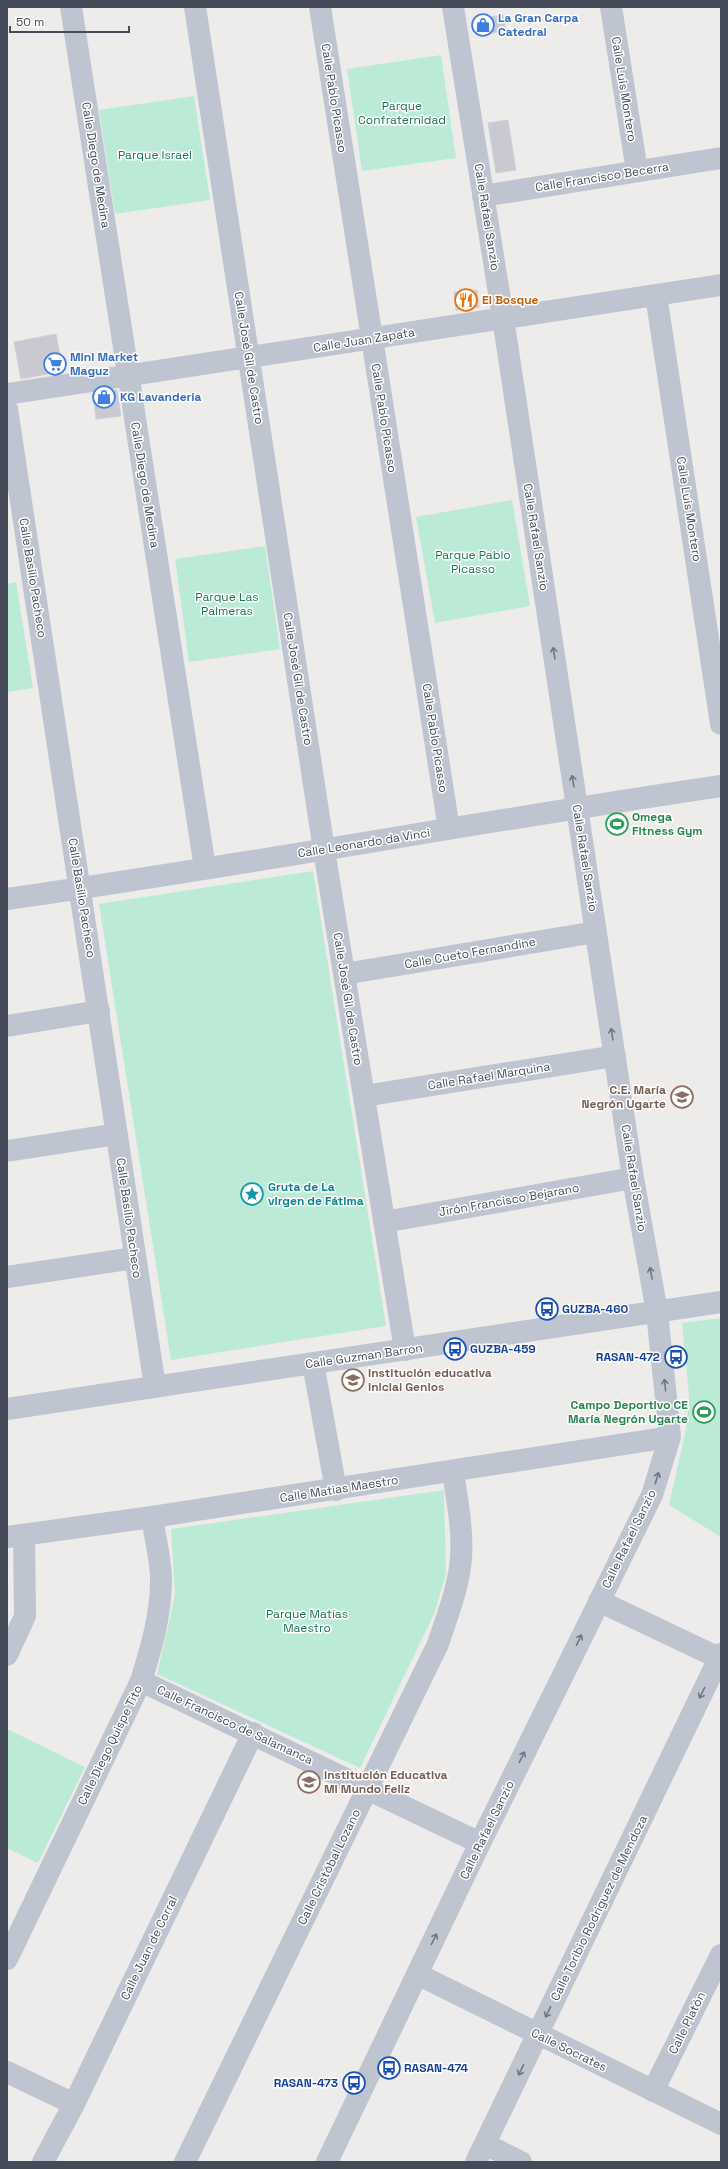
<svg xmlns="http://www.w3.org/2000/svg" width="728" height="2169" font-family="'Space Grotesk',sans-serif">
	<rect width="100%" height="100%" fill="#eeeceb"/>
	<!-- green -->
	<path fill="#bbebd6" d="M441 55 456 158 362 171 347 69Z
		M194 96 210 200 115 214 99 110Z
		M512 500 530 606 435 623 416 517Z
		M265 546 280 649 189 662 175 559Z
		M16 582 33 688 7 692V584Z
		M313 871 386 1326 171 1360 99 904Z
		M721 1318V1537L669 1505 686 1429 689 1396 682 1323Z
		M444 1490 446 1574 434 1614 360 1768 157 1674 175 1595 171 1529Z
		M7 1729 85 1767 38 1863 7 1848Z"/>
	<!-- building -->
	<path fill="#c9c9d1" stroke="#d0d0d7" d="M503 15 506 31 477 35 475 19Z
		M508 120 516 170 496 173 488 123Z
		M477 290 479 307 456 310 454 292Z
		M56 334 63 371 21 379 14 342Z
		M117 390 121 416 96 419 93 394Z"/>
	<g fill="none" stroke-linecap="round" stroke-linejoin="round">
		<!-- minor -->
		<path stroke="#bfc5d0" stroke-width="22" d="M71 7 205 868
			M195 7 324 850 405 1350
			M320 7 449 829
			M611 7 637 171
			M483 196 721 158
			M656 295 721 724
			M7 394 721 285
			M7 409 155 1387
			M7 899C245 865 483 821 721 786
			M344 974 596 932
			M7 1026 99 1011
			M364 1096 615 1056
			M7 1151 117 1134
			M384 1222 633 1178
			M7 1277 135 1258
			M313 1363 336 1490
			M7 1409 721 1302
			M7 1537 152 1517 670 1437
			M599 1601 721 1659
			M7 1655 25 1616 24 1535
			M141 1681 480 1843
			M7 1959 141 1681C151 1649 160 1618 161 1584 162 1563 155 1539 152 1517
			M417 1974 721 2124
			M7 2072 74 2104
			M653 2091 721 1955
			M485 2144 521 2162
			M43 2162 74 2104 253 1733
			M185 2162 438 1644C447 1616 459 1587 461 1558 463 1529 457 1500 453 1472
			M327 2162 480 1843 652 1495 670 1437 657 1312 633 1178 503 318 453 7
			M476 2162 721 1654"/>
	</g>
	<!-- one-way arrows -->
	<defs><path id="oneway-shaft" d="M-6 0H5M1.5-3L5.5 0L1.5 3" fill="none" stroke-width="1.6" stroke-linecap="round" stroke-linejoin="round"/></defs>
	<g stroke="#707682">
		<use href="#oneway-shaft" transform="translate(554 653) rotate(-99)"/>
		<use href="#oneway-shaft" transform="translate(573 781) rotate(-99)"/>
		<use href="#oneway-shaft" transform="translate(612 1034) rotate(-99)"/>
		<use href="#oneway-shaft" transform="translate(651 1273) rotate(-100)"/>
		<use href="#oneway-shaft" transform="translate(665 1385) rotate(-96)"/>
		<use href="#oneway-shaft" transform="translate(657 1478) rotate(-73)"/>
		<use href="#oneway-shaft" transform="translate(579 1640) rotate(-64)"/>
		<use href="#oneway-shaft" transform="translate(702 1693) rotate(116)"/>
		<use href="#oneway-shaft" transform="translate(522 1757) rotate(-64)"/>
		<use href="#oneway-shaft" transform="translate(434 1939) rotate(-64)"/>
		<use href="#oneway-shaft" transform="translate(548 2012) rotate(116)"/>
		<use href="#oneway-shaft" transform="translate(521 2070) rotate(116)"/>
	</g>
	<!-- icons -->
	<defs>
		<g id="shop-ring" transform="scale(1.15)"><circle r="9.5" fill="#fff" stroke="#3f7fe0" stroke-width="1.5"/><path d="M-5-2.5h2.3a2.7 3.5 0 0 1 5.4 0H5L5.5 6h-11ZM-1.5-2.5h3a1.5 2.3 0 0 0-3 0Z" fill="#3f7fe0"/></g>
		<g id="restaurant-ring" transform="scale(1.15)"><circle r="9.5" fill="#fff" stroke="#e8710a" stroke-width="1.5"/><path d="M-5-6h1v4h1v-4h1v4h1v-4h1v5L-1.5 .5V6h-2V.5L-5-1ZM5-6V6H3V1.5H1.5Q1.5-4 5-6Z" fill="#e8710a"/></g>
		<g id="supermarket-ring" transform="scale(1.15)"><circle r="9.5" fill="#fff" stroke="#3f7fe0" stroke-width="1.5"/><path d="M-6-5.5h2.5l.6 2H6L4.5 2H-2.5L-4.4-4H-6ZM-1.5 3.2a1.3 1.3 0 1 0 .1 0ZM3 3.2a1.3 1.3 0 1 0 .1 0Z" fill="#3f7fe0"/></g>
		<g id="stadium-ring" transform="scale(1.15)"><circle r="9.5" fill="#fff" stroke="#2e9e5b" stroke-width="1.5"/><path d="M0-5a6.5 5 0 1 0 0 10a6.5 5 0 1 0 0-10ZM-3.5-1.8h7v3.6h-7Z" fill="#2e9e5b"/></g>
		<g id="school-ring" transform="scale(1.15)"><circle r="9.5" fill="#fff" stroke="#8d6e63" stroke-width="1.5"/><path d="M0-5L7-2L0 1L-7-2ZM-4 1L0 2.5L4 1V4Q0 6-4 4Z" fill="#8d6e63"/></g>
		<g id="sight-ring" transform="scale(1.15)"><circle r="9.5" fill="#fff" stroke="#0f9aa8" stroke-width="1.5"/><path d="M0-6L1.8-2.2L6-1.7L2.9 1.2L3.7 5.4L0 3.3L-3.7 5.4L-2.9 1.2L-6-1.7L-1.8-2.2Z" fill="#0f9aa8"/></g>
		<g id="bus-ring" transform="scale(1.15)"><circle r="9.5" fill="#fff" stroke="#1a4fb4" stroke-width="1.5"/><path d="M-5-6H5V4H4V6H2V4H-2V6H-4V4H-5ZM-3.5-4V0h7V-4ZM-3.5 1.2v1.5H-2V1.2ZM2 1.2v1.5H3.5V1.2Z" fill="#1a4fb4"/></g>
	</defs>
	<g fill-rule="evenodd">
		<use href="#shop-ring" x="483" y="25"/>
		<use href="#restaurant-ring" x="466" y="300"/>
		<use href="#supermarket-ring" x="55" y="364"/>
		<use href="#shop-ring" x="104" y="397"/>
		<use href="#stadium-ring" x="617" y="824"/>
		<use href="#school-ring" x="682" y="1097"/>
		<use href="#sight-ring" x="252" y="1194"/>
		<use href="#bus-ring" x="547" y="1309"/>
		<use href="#bus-ring" x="455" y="1349"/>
		<use href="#bus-ring" x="676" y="1357"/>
		<use href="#school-ring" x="353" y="1380"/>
		<use href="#stadium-ring" x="704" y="1412"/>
		<use href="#school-ring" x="309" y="1782"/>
		<use href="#bus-ring" x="389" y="2068"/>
		<use href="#bus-ring" x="354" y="2083"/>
	</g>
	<g text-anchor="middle" stroke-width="3" stroke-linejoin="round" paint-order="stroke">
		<!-- shop labels -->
		<g font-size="12" font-weight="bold" fill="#366cbe" stroke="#fff" text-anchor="start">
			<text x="498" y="22">La Gran Carpa<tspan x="498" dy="14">Catedral</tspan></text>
			<text x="70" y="361">Mini Market<tspan x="70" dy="14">Maguz</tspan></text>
			<text x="120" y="401">KG Lavandería</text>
		</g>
		<!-- street labels -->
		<g font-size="12" fill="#454b58" stroke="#fff">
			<text transform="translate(624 89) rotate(81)" y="4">Calle Luis Montero</text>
			<text transform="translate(334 98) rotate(81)" y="4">Calle Pablo Picasso</text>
			<text transform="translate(96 165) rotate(81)" y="4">Calle Diego de Medina</text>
			<text transform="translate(602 177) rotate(-9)" y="4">Calle Francisco Becerra</text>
			<text transform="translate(487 217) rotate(81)" y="4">Calle Rafael Sanzio</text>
			<text transform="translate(364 340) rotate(-9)" y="4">Calle Juan Zapata</text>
			<text transform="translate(249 358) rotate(81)" y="4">Calle José Gil de Castro</text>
			<text transform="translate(384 418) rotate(81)" y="4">Calle Pablo Picasso</text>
			<text transform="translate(145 485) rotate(81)" y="4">Calle Diego de Medina</text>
			<text transform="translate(689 509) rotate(81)" y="4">Calle Luis Montero</text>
			<text transform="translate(536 537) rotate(81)" y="4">Calle Rafael Sanzio</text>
			<text transform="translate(33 578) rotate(81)" y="4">Calle Basilio Pacheco</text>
			<text transform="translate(298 679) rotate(81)" y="4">Calle José Gil de Castro</text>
			<text transform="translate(435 738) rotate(81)" y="4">Calle Pablo Picasso</text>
			<text transform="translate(364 843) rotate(-9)" y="4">Calle Leonardo da Vinci</text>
			<text transform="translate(585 858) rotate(81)" y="4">Calle Rafael Sanzio</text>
			<text transform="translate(82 898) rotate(81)" y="4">Calle Basilio Pacheco</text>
			<text transform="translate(470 953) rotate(-10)" y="4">Calle Cueto Fernandine</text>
			<text transform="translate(348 999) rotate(81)" y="4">Calle José Gil de Castro</text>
			<text transform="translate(489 1076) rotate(-9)" y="4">Calle Rafael Marquina</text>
			<text transform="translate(634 1178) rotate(81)" y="4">Calle Rafael Sanzio</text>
			<text transform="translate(509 1200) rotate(-10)" y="4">Jirón Francisco Bejarano</text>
			<text transform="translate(129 1218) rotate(82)" y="4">Calle Basilio Pacheco</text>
			<text transform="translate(364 1356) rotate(-8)" y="4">Calle Guzman Barron</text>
			<text transform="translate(339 1489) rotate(-9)" y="4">Calle Matias Maestro</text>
			<text transform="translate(629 1539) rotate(-64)" y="4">Calle Rafael Sanzio</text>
			<text transform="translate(235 1725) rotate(25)" y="4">Calle Francisco de Salamanca</text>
			<text transform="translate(110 1745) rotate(-64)" y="4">Calle Diego Quispe Tito</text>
			<text transform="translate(487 1830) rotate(-64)" y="4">Calle Rafael Sanzio</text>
			<text transform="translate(329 1867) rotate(-64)" y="4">Calle Cristóbal Lozano</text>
			<text transform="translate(599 1908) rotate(-64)" y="4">Calle Toribio Rodriguez de Mendoza</text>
			<text transform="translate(149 1948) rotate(-64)" y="4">Calle Juan de Corral</text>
			<text transform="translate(687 2023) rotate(-64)" y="4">Calle Platón</text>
			<text transform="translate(569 2050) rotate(26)" y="4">Calle Socrates</text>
		</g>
		<!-- park labels -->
		<g font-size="12" fill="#1b7457" stroke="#fff">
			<text x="402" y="110">Parque<tspan x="402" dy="14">Confraternidad</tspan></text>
			<text x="155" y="159">Parque Israel</text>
			<text x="473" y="559">Parque Pablo<tspan x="473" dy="14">Picasso</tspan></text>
			<text x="227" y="601">Parque Las<tspan x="227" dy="14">Palmeras</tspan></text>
			<text x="307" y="1618">Parque Matías<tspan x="307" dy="14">Maestro</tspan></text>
		</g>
		<!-- food labels -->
		<g font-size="12" font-weight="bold" fill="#c56008" stroke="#fff" text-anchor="start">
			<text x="482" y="304">El Bosque</text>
		</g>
		<!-- leisure labels -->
		<g font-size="12" font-weight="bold" fill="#27864d" stroke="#fff" text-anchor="start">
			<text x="632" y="821">Omega<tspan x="632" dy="14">Fitness Gym</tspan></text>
			<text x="688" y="1409" text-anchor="end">Campo Deportivo CE<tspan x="688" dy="14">María Negrón Ugarte</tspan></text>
		</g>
		<!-- education labels -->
		<g font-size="12" font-weight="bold" fill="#785e54" stroke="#fff" text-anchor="start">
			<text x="666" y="1094" text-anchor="end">C.E. María<tspan x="666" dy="14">Negrón Ugarte</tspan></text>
			<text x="368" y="1377">Institución educativa<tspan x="368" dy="14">inicial Genios</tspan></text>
			<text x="324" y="1779">Institución Educativa<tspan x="324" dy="14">Mi Mundo Feliz</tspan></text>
		</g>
		<!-- culture labels -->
		<g font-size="12" font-weight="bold" fill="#0d838f" stroke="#fff" text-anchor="start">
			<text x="268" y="1191">Gruta de La<tspan x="268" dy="14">virgen de Fátima</tspan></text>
		</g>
		<!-- transit labels -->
		<g font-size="12" font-weight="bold" fill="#164399" stroke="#fff" text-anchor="start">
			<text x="562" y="1313">GUZBA-460</text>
			<text x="470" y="1353">GUZBA-459</text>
			<text x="660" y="1361" text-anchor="end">RASAN-472</text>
			<text x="404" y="2072">RASAN-474</text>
			<text x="338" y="2087" text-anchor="end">RASAN-473</text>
		</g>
	</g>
	<!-- border -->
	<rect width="728" height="2169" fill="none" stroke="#454b58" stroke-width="16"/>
	<!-- scale -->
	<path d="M10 26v6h119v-6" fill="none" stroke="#454b58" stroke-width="2"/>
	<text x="16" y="26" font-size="12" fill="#454b58" stroke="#ffffff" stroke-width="3" paint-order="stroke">50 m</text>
</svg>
